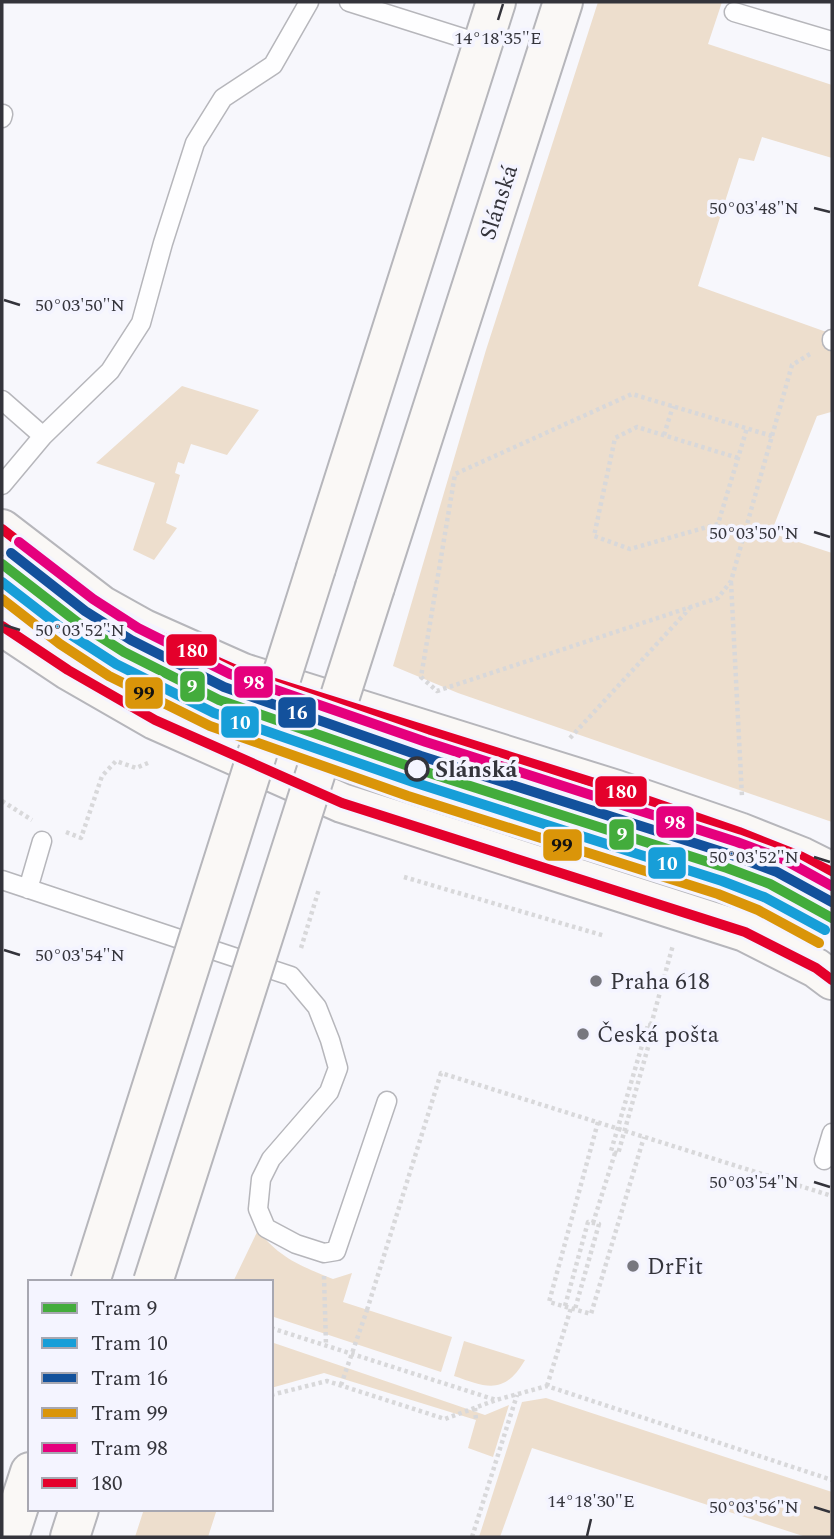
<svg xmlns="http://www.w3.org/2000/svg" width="834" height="1539" font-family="Spectral,serif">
	<rect width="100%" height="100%" fill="#f7f7fc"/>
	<!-- green -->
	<path fill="#eddecd" d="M598 2H722L708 44 832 85V158L762 137 754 161 739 158 698 286 832 334 831 412 817 416 771 533 832 553V822L458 693 393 666 486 350Z
		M182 386 259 410 227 455 191 444 184 464 178 462 175 473 180 475 166 523 177 528 154 560 133 550 155 483 96 463Z
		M258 1230C279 1258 301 1266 333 1279L352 1273 343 1302 452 1337 441 1372 271 1316V1282H233Z
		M464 1341 525 1360C504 1396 486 1387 454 1376Z
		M271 1342 485 1415 509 1405 493 1457 468 1448 476 1420 324 1373 271 1388Z
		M546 1398 832 1492V1537H806L532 1448 500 1537H479L522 1402Z
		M144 1509H217L208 1537H135Z"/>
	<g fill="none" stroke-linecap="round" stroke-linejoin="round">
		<!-- lane casing -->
		<g stroke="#b6b6bb" stroke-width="21">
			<path id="lane" d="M349 2 482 44
				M734 12 832 41
				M2 118 3 114
				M832 341V339
				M2 400 43 436
				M2 485 43 436 110 371 141 323 163 243 195 143 223 98 273 65 309 2
				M2 880 291 976 317 1007 330 1040 338 1068 329 1092 271 1159 261 1179 258 1209 266 1228 296 1244 324 1253 336 1251 387 1101
				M28 889 42 841
				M824 1160 832 1133"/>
		</g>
		<!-- secondary casing -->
		<g stroke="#b6b6bb" stroke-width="42">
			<path id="secondary" d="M2 529 101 605 144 629 243 673 617 790 739 832 802 857 832 872
				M316 568 496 2
				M375 587 563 2
				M2 626 68 670 155 720 342 803 745 932 816 968 832 980
				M9 1537 30 1472
				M70 1537 79 1509"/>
		</g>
		<!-- path -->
		<path stroke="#d8d8da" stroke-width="4.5" stroke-dasharray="3.5 3.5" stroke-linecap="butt" d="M664 435 673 406
			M772 436 632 394 455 474 421 677 437 691 718 598 731 581 792 365 810 354
			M738 458 637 427 615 438 594 536 630 549 718 524 747 428
			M731 582 742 797
			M570 738 690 608
			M2 801 32 820
			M66 832 81 838 102 776 116 761 136 768 148 763
			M404 877 605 936
			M301 948 319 889
			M648 1025 654 1026 618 1154 611 1151Z
			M651 1025 673 945
			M598 1122 549 1302 591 1314 644 1137
			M593 1223 615 1153
			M324 1276 326 1345
			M565 1306 588 1222 599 1224 575 1309
			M367 1310 441 1073 832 1196
			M271 1328 496 1400 547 1386 832 1480
			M547 1386 571 1308
			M271 1395 327 1381 445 1419 496 1400
			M475 1408 476 1420
			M472 1537 517 1395"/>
		<!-- lane -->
		<use href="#lane" stroke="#fefeff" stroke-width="18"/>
		<!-- secondary -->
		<use href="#secondary" stroke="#faf8f6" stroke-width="38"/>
		<!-- secondary-bridge casing -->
		<g stroke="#b6b6bb" stroke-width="42" stroke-linecap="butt">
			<path id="secondary-bridge" d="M90 1282 316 568
				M153 1282 375 587"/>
		</g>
		<!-- path-bridge -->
		<path stroke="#d8d8da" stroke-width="4.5" stroke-dasharray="3.5 3.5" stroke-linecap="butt" d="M341 1385 367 1310"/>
		<!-- secondary-bridge -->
		<use href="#secondary-bridge" stroke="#faf8f6" stroke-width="38"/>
		<!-- bus-1 casing -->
		<g stroke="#f4f4ff" stroke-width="16">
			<path id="bus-1" d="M2 529 101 605 144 629 243 673 617 790 739 832 802 857 832 872
				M2 626 68 670 155 720 342 803 745 932 816 968 832 980"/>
		</g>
		<!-- bus-1 -->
		<use href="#bus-1" stroke="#e4002b" stroke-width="10"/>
		<!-- tram-1 casing -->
		<g stroke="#f4f4ff" stroke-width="16">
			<path id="tram-1" d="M2 564 77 622 124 652 219 700 417 769 727 868 770 884 832 918"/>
		</g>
		<!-- tram-2 casing -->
		<g stroke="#f4f4ff" stroke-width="16">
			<path id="tram-2" d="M2 582 68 633 116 664 214 713 413 782 722 881 764 897 825 930"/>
		</g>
		<!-- tram-3 casing -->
		<g stroke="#f4f4ff" stroke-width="16">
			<path id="tram-3" d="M11 553 85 611 131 640 224 687 421 756 732 855 777 872 832 902"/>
		</g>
		<!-- tram-4 casing -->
		<g stroke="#f4f4ff" stroke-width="16">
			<path id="tram-4" d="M2 599 60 644 109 676 210 726 408 796 718 894 758 910 819 943"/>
		</g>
		<!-- tram-5 casing -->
		<g stroke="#f4f4ff" stroke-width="16">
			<path id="tram-5" d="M19 542 93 599 138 628 230 674 426 742 737 842 783 859 832 886"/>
		</g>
		<!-- tram-1 -->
		<use href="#tram-1" stroke="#43ac3c" stroke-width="10"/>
		<!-- tram-2 -->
		<use href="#tram-2" stroke="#179ed8" stroke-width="10"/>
		<!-- tram-3 -->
		<use href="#tram-3" stroke="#13519c" stroke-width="10"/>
		<!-- tram-4 -->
		<use href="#tram-4" stroke="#da9509" stroke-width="10"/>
		<!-- tram-5 -->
		<use href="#tram-5" stroke="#e5007d" stroke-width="10"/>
	</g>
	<!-- ticks -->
	<path fill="none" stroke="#34343b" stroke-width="2.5" d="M498 20 503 4M814 208 830 212M4 300 20 305M814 532 830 537M4 625 20 630M814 857 830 862M4 950 20 955M814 1182 830 1187M814 1507 830 1512M587 1536 591 1519"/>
	<!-- markers -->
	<circle fill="#f4f4ff" stroke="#34343b" stroke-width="3.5" cx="417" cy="769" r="11"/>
	<g fill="#78787f" stroke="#f4f4ff" stroke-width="2.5">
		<circle cx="596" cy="981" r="7"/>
		<circle cx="583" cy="1034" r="7"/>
		<circle cx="633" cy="1266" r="7"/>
	</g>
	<g text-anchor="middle" stroke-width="7" stroke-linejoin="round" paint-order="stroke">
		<!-- street labels -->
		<g font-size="23" fill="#34343b" stroke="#f4f4ff">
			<text transform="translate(498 202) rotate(-72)" y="8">Slánská</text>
		</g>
		<!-- stop labels -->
		<g font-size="23" font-weight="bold" fill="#34343b" stroke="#f4f4ff" text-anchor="start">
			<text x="435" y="777">Slánská</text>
		</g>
		<!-- poi labels -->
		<g font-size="23" fill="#34343b" stroke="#f4f4ff" text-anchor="start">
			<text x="610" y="989">Praha 618</text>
			<text x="597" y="1042">Česká pošta</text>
			<text x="647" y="1274">DrFit</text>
		</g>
	</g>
	<g font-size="18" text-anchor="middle" fill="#34343b" stroke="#f4f4ff" stroke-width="7" stroke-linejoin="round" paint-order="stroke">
		<text x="498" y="44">14°18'35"E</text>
		<text x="754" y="214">50°03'48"N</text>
		<text x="80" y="311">50°03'50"N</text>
		<text x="754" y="539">50°03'50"N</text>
		<text x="80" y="636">50°03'52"N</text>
		<text x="754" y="863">50°03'52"N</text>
		<text x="80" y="961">50°03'54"N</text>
		<text x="754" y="1188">50°03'54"N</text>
		<text x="591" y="1507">14°18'30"E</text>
		<text x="754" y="1513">50°03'56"N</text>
	</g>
	<g stroke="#f4f4ff" stroke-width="2.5">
		<rect x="165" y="633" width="53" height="34" rx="7" fill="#e4002b"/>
		<rect x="233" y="665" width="41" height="34" rx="7" fill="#e5007d"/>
		<rect x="179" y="670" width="27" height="33" rx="7" fill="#43ac3c"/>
		<rect x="124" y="676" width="40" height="34" rx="7" fill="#da9509"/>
		<rect x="277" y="696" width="40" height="33" rx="7" fill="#13519c"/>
		<rect x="220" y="705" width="40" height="34" rx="7" fill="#179ed8"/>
		<rect x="594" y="775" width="54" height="33" rx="7" fill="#e4002b"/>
		<rect x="655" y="805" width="40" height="34" rx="7" fill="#e5007d"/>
		<rect x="608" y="818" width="27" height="33" rx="7" fill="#43ac3c"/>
		<rect x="542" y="828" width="41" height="34" rx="7" fill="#da9509"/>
		<rect x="647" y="846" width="40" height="34" rx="7" fill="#179ed8"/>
	</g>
	<g font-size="19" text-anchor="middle" font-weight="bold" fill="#fff">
		<text x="192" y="657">180</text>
		<text x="254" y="689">98</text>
		<text x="192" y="693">9</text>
		<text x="297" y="719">16</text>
		<text x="240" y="729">10</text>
		<text x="621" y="798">180</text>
		<text x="675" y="829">98</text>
		<text x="622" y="841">9</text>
		<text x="667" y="870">10</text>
	</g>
	<g font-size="19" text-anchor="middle" font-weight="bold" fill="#111">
		<text x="144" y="700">99</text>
		<text x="562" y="852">99</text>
	</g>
	<!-- border -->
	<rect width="834" height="1539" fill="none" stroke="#34343b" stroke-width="7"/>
	<!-- legend -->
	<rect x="28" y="1280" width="245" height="231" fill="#f4f4ff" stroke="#a7a7b1" stroke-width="2"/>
	<rect x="42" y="1303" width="35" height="10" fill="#43ac3c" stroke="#a7a7b1" stroke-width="2"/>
	<text x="91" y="1315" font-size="21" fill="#34343b">Tram 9</text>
	<rect x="42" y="1338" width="35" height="10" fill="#179ed8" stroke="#a7a7b1" stroke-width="2"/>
	<text x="91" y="1350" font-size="21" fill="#34343b">Tram 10</text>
	<rect x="42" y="1373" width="35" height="10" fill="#13519c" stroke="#a7a7b1" stroke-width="2"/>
	<text x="91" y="1385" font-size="21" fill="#34343b">Tram 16</text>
	<rect x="42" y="1408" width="35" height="10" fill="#da9509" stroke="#a7a7b1" stroke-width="2"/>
	<text x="91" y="1420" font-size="21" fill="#34343b">Tram 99</text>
	<rect x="42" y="1443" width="35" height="10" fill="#e5007d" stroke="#a7a7b1" stroke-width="2"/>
	<text x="91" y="1455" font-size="21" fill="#34343b">Tram 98</text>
	<rect x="42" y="1478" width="35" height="10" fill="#e4002b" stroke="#a7a7b1" stroke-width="2"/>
	<text x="91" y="1490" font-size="21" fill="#34343b">180</text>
</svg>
